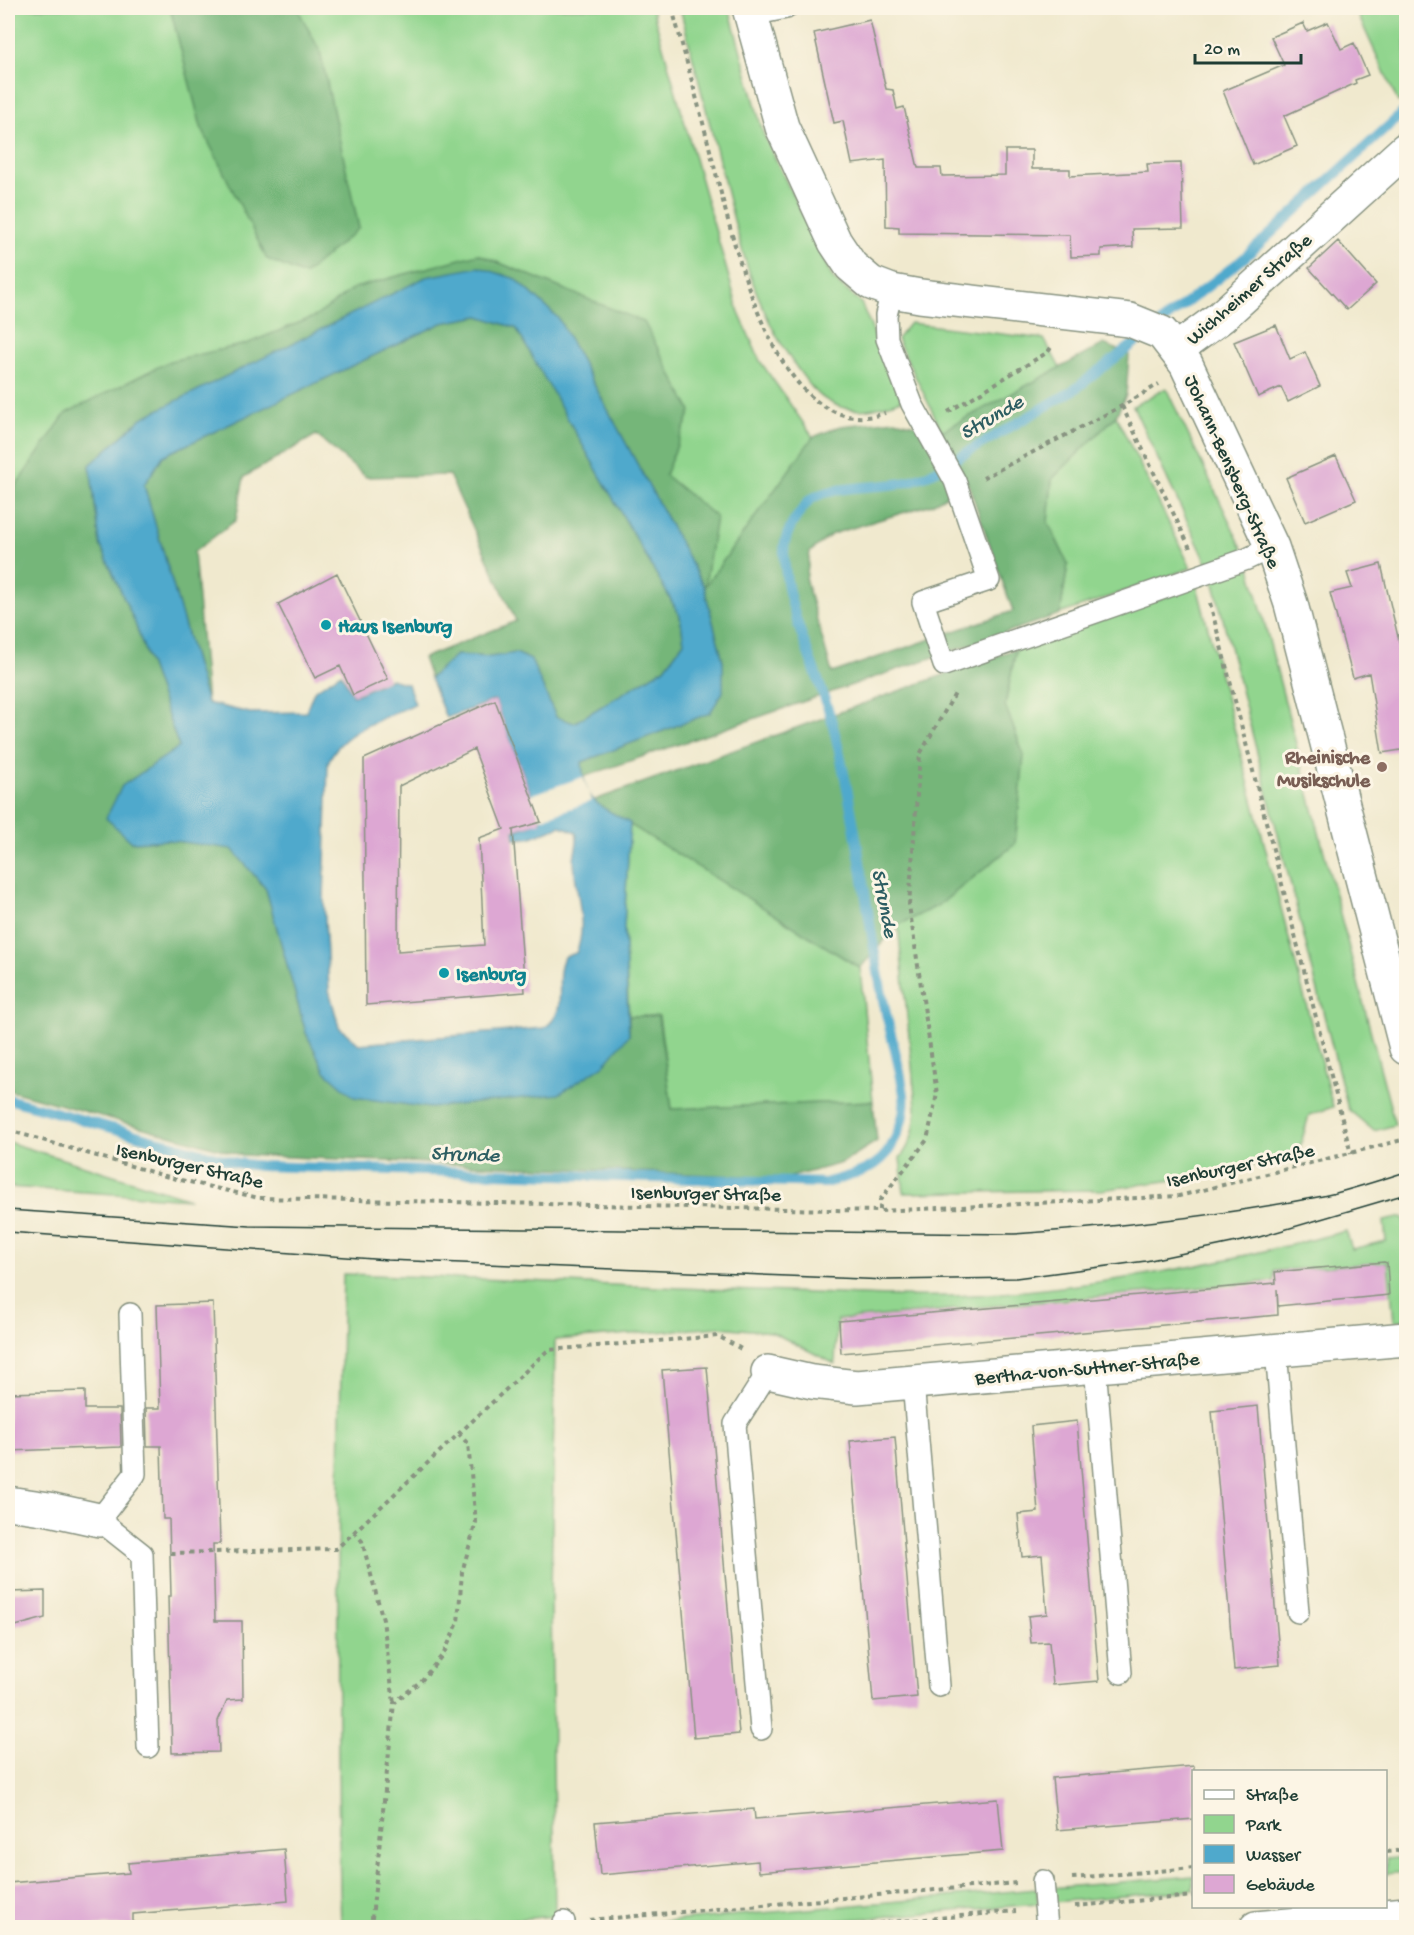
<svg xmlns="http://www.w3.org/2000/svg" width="1414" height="1935" font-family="'Gochi Hand',sans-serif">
	<rect width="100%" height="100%" fill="#fcf5e5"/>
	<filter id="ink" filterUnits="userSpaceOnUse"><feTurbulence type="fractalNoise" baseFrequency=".0167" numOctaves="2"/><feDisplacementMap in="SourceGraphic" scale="12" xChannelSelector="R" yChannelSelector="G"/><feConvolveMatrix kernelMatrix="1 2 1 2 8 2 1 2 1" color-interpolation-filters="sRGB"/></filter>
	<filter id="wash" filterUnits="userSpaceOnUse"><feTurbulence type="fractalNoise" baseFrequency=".008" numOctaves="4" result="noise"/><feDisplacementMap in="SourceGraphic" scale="24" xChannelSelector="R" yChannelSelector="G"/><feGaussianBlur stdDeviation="1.35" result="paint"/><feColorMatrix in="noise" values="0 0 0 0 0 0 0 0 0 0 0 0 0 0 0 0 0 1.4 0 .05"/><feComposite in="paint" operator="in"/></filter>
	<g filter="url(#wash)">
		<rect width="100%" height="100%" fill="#f0e9ce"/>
		<!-- green -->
		<path fill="#91d58e" stroke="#588961" stroke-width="1.5" d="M8 8H652L739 313 760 361 813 437 829 486 704 587 516 279 58 464 11 1091 8 1090Z
			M680 8H729L763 133 833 279 861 303 902 400C876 409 853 416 828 401 815 394 806 380 797 368 750 304 735 224 716 148 704 101 692 54 680 8Z
			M1355 8H1406V94L1398 102Z
			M910 323 1044 339 1060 368 942 431 897 339Z
			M1166 388 1243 550 1207 563 1133 406Z
			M1116 416 1191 568 1060 614 1068 564 1048 522 1052 479Z
			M1250 567 1395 1125 1374 1131 1348 1109 1213 580Z
			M1197 586 1333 1107 1309 1115 1298 1154 1209 1175 1101 1190 904 1193 900 1158C913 1143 915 1126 916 1107L898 925 939 905 1024 756 1005 706 1016 649Z
			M630 823 860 968 873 1101 672 1109 659 1016H629L624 927Z
			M8 1142 190 1199 8 1187Z
			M1403 1217 1406 1223V1320L1394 1321 1388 1262 1274 1271V1281L837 1320 835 1364 772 1332 719 1327 555 1340 551 1598 555 1916 418 1927 341 1928C335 1709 338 1492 343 1274 484 1278 617 1286 757 1291 829 1293 903 1299 976 1295 1100 1287 1225 1263 1346 1231L1352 1249 1386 1241 1384 1221Z
			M1406 1857V1872L1386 1874V1859Z
			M1193 1876V1890L1053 1902 1051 1888Z
			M1037 1889 1038 1904 759 1927 590 1928Z"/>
		<!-- forest -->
		<path fill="#74b679" stroke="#4a7a56" stroke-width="1.5" fill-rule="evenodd" d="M170 8H297L320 51 359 228 304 275 267 259 201 127Z
			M478 254 644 322 691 411 665 475 716 517 705 586 813 437 841 426 895 420 942 431 1104 344 1129 355 1126 395 1116 416 1052 479 1048 522 1068 564 1060 614 583 777 582 762 710 713 723 661 704 587 558 318 516 279 142 418 90 465 100 544 135 623 179 747 122 786 132 842 168 840 232 848 266 889 306 1033 325 1071 629 1035V1016H658L672 1109 873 1101 877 1141 842 1163 787 1178 241 1155 11 1091 8 1075V497L66 413 170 361 246 344 316 316 354 288ZM968 483 1013 611 832 673 806 581 810 552 832 534 932 504Z
			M479 316 516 328 680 616 684 642 665 668 574 723 556 717 531 660 516 653 490 657 456 655 430 678 423 658 516 621 449 475 366 477 316 435 244 477 236 520 194 552 207 703 144 485 163 456 442 323Z
			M1016 649 1005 705 1024 756 1015 844 939 905 898 925 860 968 592 801Z"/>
		<!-- water -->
		<path fill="#4fa9cc" stroke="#377380" stroke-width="1.5" fill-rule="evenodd" d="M479 267 516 279 558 318 704 587 723 661V692L710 713 582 762C585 804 597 804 630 823L624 927 629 1035 604 1065 559 1094 430 1108 354 1097 325 1071 306 1033 266 889 232 849 168 840 132 842 106 818 122 786 179 747 135 623 100 544 90 465 142 418 426 277ZM479 316 516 328 680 616 684 642 665 668 574 723 556 717 531 660 516 653 490 657 456 655 430 678 446 718 495 700 541 821 514 831 515 839 529 838 561 826 576 832C579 843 575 849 574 859 574 890 589 925 576 953L564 957C552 981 571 1011 544 1028L359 1044 339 1027 329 990 324 901 328 763C340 731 385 718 415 704L408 684 391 679 353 696 341 673 314 691 306 712 250 713 207 703 144 485 163 456 442 323Z"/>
		<!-- pier -->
		<path fill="#f0e9ce" d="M583 777 592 801 540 819 530 795Z"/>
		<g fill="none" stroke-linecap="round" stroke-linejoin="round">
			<!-- stream -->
			<path stroke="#4fa9cc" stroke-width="10" d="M8 1099 237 1163 261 1166 825 1183C849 1176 878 1171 891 1147 899 1132 906 1112 904 1095 899 1059 887 1024 881 989 865 901 855 812 833 726 818 668 785 612 784 552 784 533 796 517 807 503 821 485 879 488 903 483 911 481 920 477 928 475L1074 390 1243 259 1406 110"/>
		</g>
		<g id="blocks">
			<!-- building -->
			<path fill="#dda7d3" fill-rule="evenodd" d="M870 20 886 89 893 90 897 109 904 107 918 168H941L942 176 1005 175V150H1032V169H1070V176L1148 172 1147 164 1181 163 1183 228 1132 229 1133 247 1101 249V256L1071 257 1070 235 899 233V227L886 226 885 160 852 164 843 121 834 123 814 33Z
				M1328 22 1341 49 1354 43 1368 75 1355 80 1356 83 1284 116 1297 146 1253 165 1223 91 1284 65 1271 37 1303 23 1307 31Z
				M1338 241 1376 284 1347 310 1309 268Z
				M1276 325 1290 359 1305 352 1320 386 1288 402 1281 387 1258 397 1234 342Z
				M1336 456 1356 500 1305 522 1286 478Z
				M1381 564 1401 650 1407 649V749L1382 753 1369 673 1353 678 1330 593 1352 588 1347 573Z
				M337 573 388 679 353 695 340 666 315 678 278 604Z
				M495 700 541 822 513 830 525 992 366 1005 364 759ZM474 749 504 829 479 838 484 945 398 951 399 786Z
				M1384 1262 1387 1263 1389 1295 1278 1306 1277 1289 1278 1315 841 1353 839 1321 1276 1283 1275 1272Z
				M213 1303 220 1544H213L215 1621H242L243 1699 227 1700 218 1721 219 1752 172 1753 168 1596H171L169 1519H163L161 1446H147L146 1408H160L157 1305Z
				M707 1367 739 1734 694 1738 662 1370Z
				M85 1391V1409H120L121 1447 8 1451V1393Z
				M1258 1406 1280 1665 1234 1670 1212 1411Z
				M1077 1421 1099 1681 1053 1685 1049 1642 1031 1643 1028 1616 1047 1614 1042 1555 1022 1557 1018 1514 1038 1512 1031 1426Z
				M895 1437 917 1697 873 1701 850 1441Z
				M45 1591V1618L8 1628V1592Z
				M1194 1766V1819L1057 1830 1052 1778Z
				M998 1799 1003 1851 759 1872 758 1861 600 1875 595 1822 754 1809 755 1819Z
				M284 1849 288 1901 133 1914V1925L8 1928V1883L129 1873 128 1863Z"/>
		</g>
	</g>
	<g filter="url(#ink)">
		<use href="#blocks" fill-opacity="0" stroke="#889381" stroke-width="1.5"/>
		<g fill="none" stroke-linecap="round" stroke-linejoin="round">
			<!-- lane casing -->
			<g stroke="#889381" stroke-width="24">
				<path id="lane" d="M751 15 786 8
					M892 291 886 315 887 339 912 404 955 481 989 580 923 602 944 665 1247 559 1272 547
					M130 1314 135 1474 99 1520 142 1554 148 1747
					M1276 1350 1298 1612
					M1095 1366 1121 1673
					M913 1382 939 1686
					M761 1729 735 1424 768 1372
					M1043 1881 1047 1928
					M564 1922V1928"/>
			</g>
			<!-- street casing -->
			<g stroke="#889381" stroke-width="36">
				<path id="street" d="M1177 349 1221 317 1406 149
					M768 1372 812 1382 857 1387 1406 1339
					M8 1503 49 1509 99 1520"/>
			</g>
			<!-- secondary casing -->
			<g stroke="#889381" stroke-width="36">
				<path id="secondary" d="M749 8 782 127 835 242 851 266 871 283 892 291 920 296 1130 320 1162 333 1186 364 1272 547 1291 604 1406 1048"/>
			</g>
			<!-- primary casing -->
			<g stroke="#889381" stroke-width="36">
				<path id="primary" d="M1256 1928 1406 1914"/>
			</g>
			<!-- path -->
			<path stroke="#889381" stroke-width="4" stroke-dasharray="4.5 4.5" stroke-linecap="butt" d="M672 8C686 59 700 110 713 162 732 233 775 450 885 413
				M1122 406 1190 548
				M948 412 1048 352 1052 346
				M983 478 1122 406 1159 384
				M1210 603 1351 1154
				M8 1130 172 1178 259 1198 880 1211 1179 1196 1406 1139
				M880 1210V1200L927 1140 937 1094 909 905 920 754 956 692
				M354 1532 362 1541 383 1620 394 1703
				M171 1553 336 1549 548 1350 718 1336 743 1350
				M1386 1852 1406 1850
				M1072 1878 1194 1868
				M1075 1906 1194 1896
				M590 1920 1016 1883
				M371 1928 394 1703 422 1680 444 1653 458 1623 462 1572 476 1522 468 1444 459 1434
				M504 1928 535 1925
				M825 1928 1016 1911"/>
			<!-- lane -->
			<use href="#lane" stroke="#fff" stroke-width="21"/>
			<!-- street -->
			<use href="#street" stroke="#fff" stroke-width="33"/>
			<!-- secondary -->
			<use href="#secondary" stroke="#fff" stroke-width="33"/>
			<!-- primary -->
			<use href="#primary" stroke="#fff" stroke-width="33"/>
			<!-- tram -->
			<path stroke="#1f3d34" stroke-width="1.5" d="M8 1210 250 1226 1014 1234C1117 1227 1221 1216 1323 1196 1351 1190 1379 1180 1406 1172
				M8 1232 387 1260 888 1280 1016 1278 1146 1261 1256 1238 1406 1194"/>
		</g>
	</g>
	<!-- markers -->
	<g fill="#0f9aa8" stroke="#fcf5e5" stroke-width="2">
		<circle cx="326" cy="625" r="6"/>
		<circle cx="444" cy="973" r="6"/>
	</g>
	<circle fill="#8d6e63" stroke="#fcf5e5" stroke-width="2" cx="1382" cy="767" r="6"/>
	<g text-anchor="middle" stroke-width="6" stroke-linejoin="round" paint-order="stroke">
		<!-- street labels -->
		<g font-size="20" fill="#1f3d34" stroke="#fcf5e5">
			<text transform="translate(1248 288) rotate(-41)" y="7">Wichheimer Straße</text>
			<text transform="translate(1234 471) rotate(66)" y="7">Johann-Bensberg-Straße</text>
			<text transform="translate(190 1164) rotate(13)" y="7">Isenburger Straße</text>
			<text transform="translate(1240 1164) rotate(-12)" y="7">Isenburger Straße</text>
			<text transform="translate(706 1192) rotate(1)" y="7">Isenburger Straße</text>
			<text transform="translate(1087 1367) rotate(-5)" y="7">Bertha-von-Suttner-Straße</text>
		</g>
		<!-- culture labels -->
		<g font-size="20" font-weight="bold" fill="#0d838f" stroke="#fcf5e5" text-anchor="start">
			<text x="338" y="632">Haus Isenburg</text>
			<text x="456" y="980">Isenburg</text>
		</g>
		<!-- education labels -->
		<g font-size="20" font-weight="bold" fill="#785e54" stroke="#fcf5e5" text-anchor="end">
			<text x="1370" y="763">Rheinische<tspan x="1370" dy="23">Musikschule</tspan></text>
		</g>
		<!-- water labels -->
		<g font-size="21" font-style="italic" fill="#2d5d62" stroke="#fcf5e5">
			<text transform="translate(991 416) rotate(-30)" y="7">Strunde</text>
			<text transform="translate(886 903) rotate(79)" y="7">Strunde</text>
			<text transform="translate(465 1153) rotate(2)" y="7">Strunde</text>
		</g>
	</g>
	<!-- margin -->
	<rect width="1414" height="1935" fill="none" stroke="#fcf5e5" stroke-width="30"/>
	<!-- legend -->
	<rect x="1192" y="1770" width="195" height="138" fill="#fcf5e5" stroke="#a4ab9e" stroke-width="1.5"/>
	<rect x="1204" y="1790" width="30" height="9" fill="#ffffff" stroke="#a4ab9e" stroke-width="1.5"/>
	<text x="1246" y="1800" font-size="18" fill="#1f3d34">Straße</text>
	<rect x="1204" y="1815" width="30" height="18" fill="#91d58e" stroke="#a4ab9e" stroke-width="1.5"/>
	<text x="1246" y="1830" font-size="18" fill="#1f3d34">Park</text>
	<rect x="1204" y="1845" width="30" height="18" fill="#4fa9cc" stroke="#a4ab9e" stroke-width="1.5"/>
	<text x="1246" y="1860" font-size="18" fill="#1f3d34">Wasser</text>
	<rect x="1204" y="1875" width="30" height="18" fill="#dda7d3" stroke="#a4ab9e" stroke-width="1.5"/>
	<text x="1246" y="1890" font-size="18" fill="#1f3d34">Gebäude</text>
	<!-- scale -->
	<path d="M1195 54v9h106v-9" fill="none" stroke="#1f3d34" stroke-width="3"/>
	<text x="1204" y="54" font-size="18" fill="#1f3d34" stroke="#fcf5e5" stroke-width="4.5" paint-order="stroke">20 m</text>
</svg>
